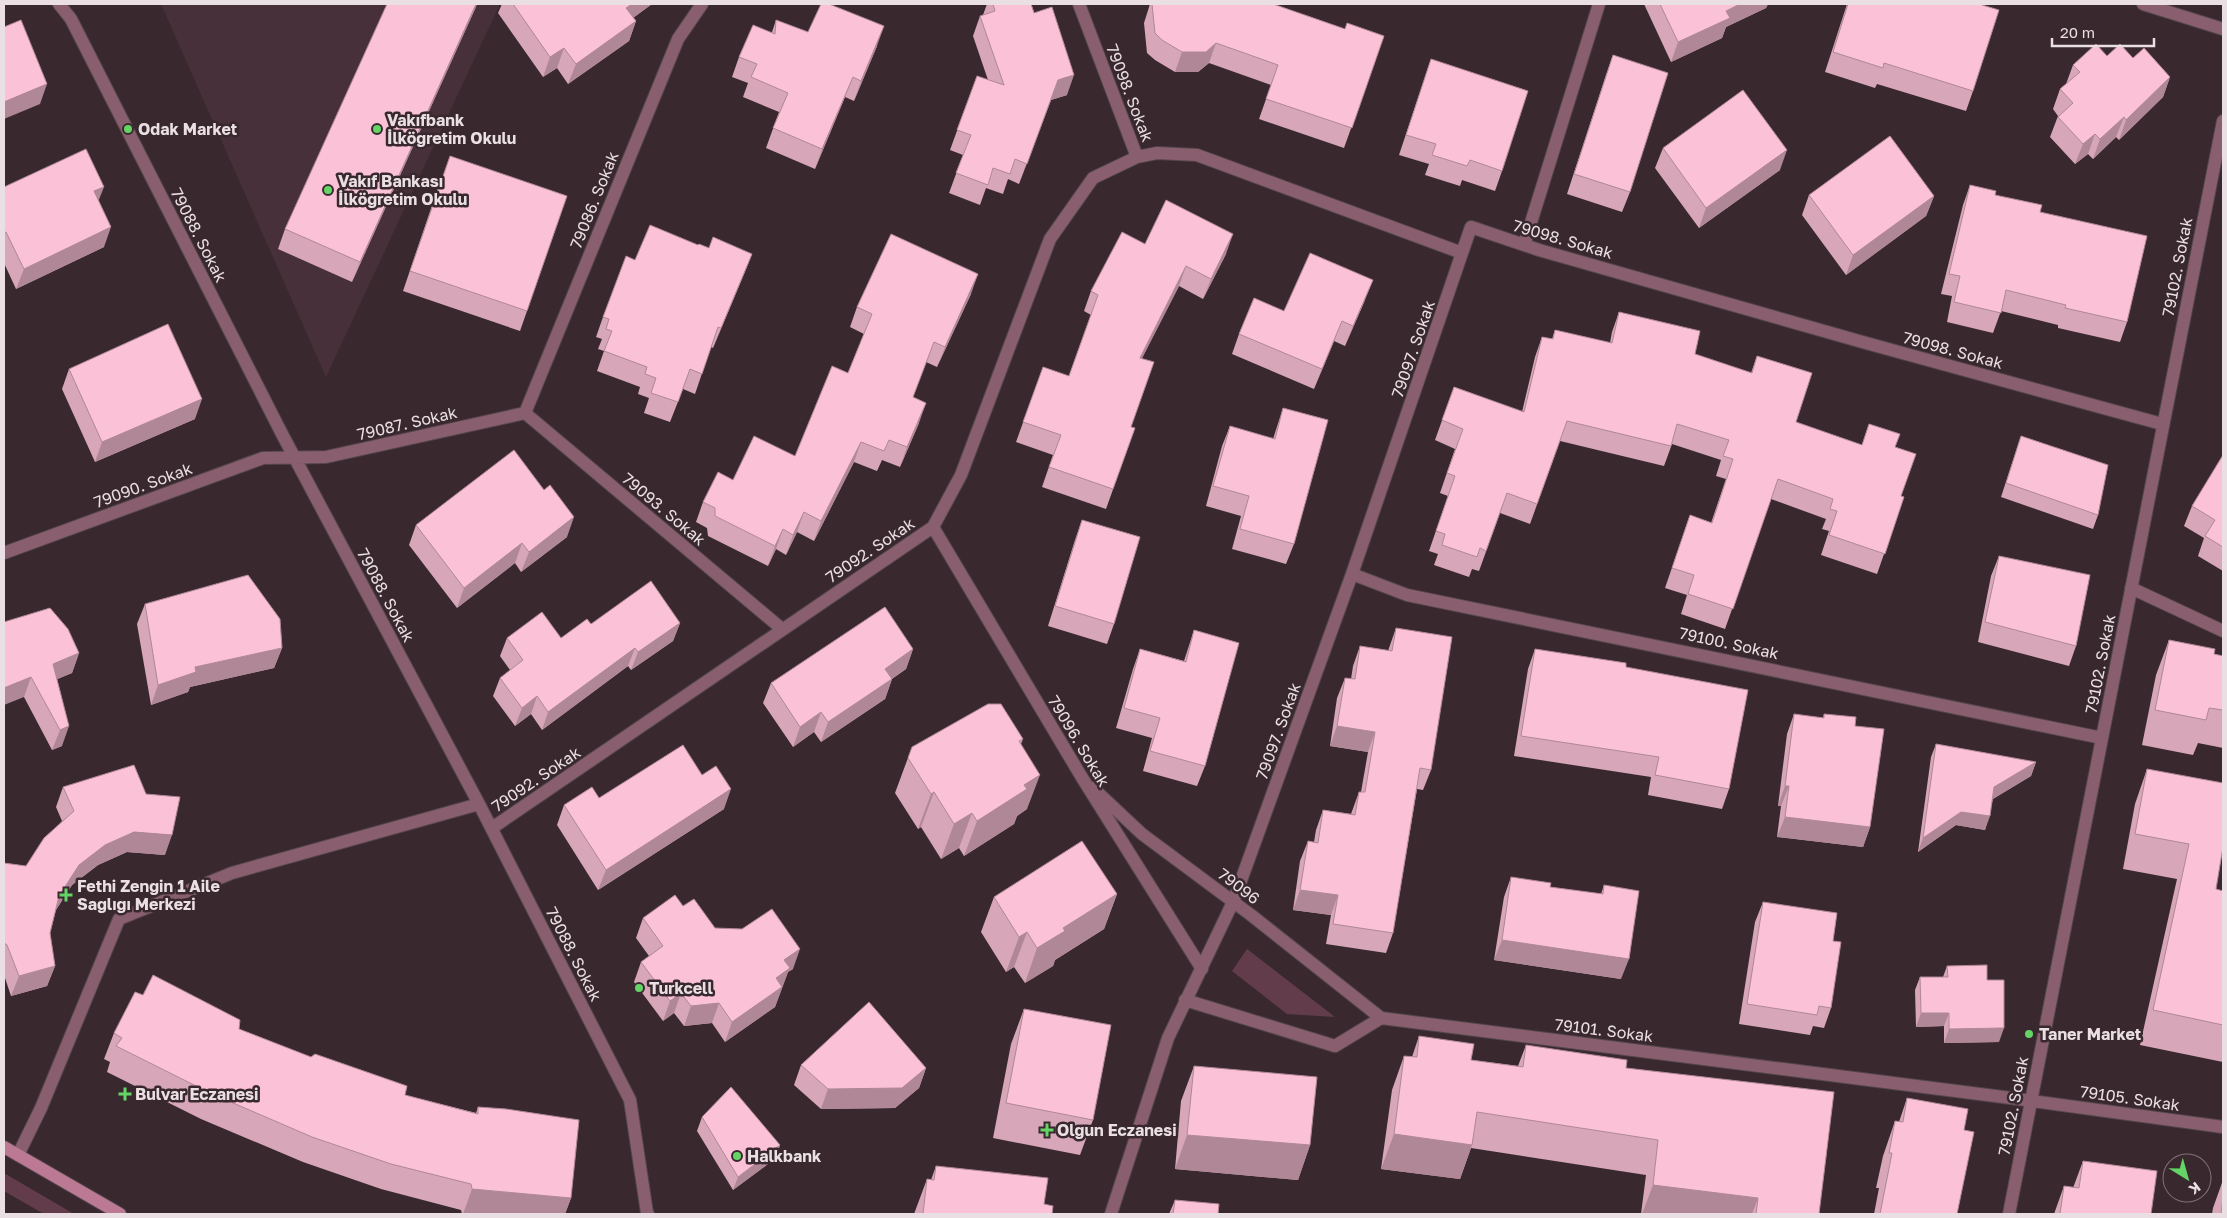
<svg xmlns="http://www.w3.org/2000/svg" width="2227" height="1218" font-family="'Golos Text',sans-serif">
	<rect width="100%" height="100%" fill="#39292f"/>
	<!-- built -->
	<path fill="#473039" d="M161 4H500L326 377Z"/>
	<!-- green -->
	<path fill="#633c4c" d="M1247 949 1335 1017 1287 1014 1232 971Z
		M4 1173 74 1214H44L4 1191Z"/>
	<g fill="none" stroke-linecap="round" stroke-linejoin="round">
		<!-- minor casing -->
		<g stroke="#55464c" stroke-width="14">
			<path id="minor" d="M59 4 71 19 282 434 479 804 630 1100 647 1213
				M1079 4 1137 157 1157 153 1197 155 1462 253 1471 227 1539 250 1866 343 2162 424
				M2143 4 2223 29
				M1524 245 1599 4
				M525 413 678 39 702 4
				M525 413 782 629
				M933 527 1081 776 1202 969
				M4 553 263 458 326 457 525 413
				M1352 574 1407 595 2102 738
				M2131 588 2223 631
				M1093 788 1142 834 1251 915 1381 1018
				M492 828 933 527 961 475 1050 239 1093 178 1137 157
				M1185 1000 1335 1046 1381 1018 2003 1097 2223 1127
				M18 1155 41 1108 119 919 232 873 479 804
				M1111 1214 1168 1038 1233 902 1243 875 1352 574 1462 253
				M2009 1214C2083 850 2150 485 2223 121"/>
		</g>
		<!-- tertiary casing -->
		<g stroke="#55464c" stroke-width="14">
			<path id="tertiary" d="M647 1213 648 1214"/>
		</g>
		<!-- secondary casing -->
		<g stroke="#55464c" stroke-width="14">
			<path id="secondary" d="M4 1147 120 1214"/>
		</g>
		<!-- minor -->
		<use href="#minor" stroke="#895f6f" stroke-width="12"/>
		<!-- tertiary -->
		<use href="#tertiary" stroke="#895f6f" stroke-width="12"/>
		<!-- secondary -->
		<use href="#secondary" stroke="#bb7994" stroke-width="12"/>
	</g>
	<!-- wall -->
	<path fill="#d7a6b9" d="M476 4H477L475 9 352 282 278 249 285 229Z
		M502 4H652L633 18 636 21 629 41 568 84 557 68 543 77 498 13Z
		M987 4H1031L1067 95 1051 100 1019 184 1008 179 1003 194 986 188 980 205 949 193 963 155 950 150 977 76 988 80 973 36 980 16 983 15Z
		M1150 4H1273L1345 29 1384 36 1344 148 1259 119 1271 85 1209 63 1198 72H1175L1155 60 1147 53 1144 23Z
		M1644 4H1768L1766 8 1726 27 1722 38 1671 62Z
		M1847 4H1983L1973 91 1966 111 1877 84 1875 88 1825 72Z
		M776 20 808 32 877 46 854 101 845 97 815 169 766 148 779 112 743 97 748 83 732 77 739 57 772 32Z
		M1613 55 1630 192 1622 212 1567 194 1606 75Z
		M2107 56 2133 58 2170 77 2163 97 2119 140 2116 137 2093 159 2088 154 2075 164 2050 137 2058 116 2053 109 2060 89 2066 84 2073 65Z
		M1431 59 1502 171 1495 191 1462 180 1460 186 1425 175 1429 164 1399 155Z
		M1663 148 1780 170 1699 228 1655 168Z
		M442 176 527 311 520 331 403 291Z
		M1970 185 2040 212 2127 322 2120 342 2058 328V325L2001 311 1993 333 1947 322 1952 296 1941 294 1963 205Z
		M4 187 99 200 104 247 16 289 4 263Z
		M1809 195 1934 196 1926 216 1846 275 1802 215Z
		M1145 244 1226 254 1203 299 1179 286 1142 358 1131 427 1135 428 1106 509 1042 487 1053 455 1016 442 1043 367 1069 376 1091 315 1084 311 1091 291Z
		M698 245 709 248 752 254 744 274 713 348 711 347 695 394 683 389 670 422 644 413 649 398 638 394 640 387 597 371 604 351 598 349 602 339 596 337 603 317 635 260Z
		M971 294 937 367 926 362 913 397 919 423 900 467 882 460 877 471 854 462 814 541 797 532 786 555 776 549 768 566 708 536 707 528 696 522 703 502 733 480 795 456 848 373 864 334 850 327 857 307Z
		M1365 300 1345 346 1334 341 1314 389 1232 354 1239 334 1284 311Z
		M1619 312 1695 354 1751 373 1757 356 1796 422 1862 445 1895 447 1901 496 1904 497 1877 574 1821 555 1829 531 1822 529 1826 519 1771 499 1725 629 1681 614 1687 595 1665 588 1690 515 1711 523 1726 479 1716 476 1721 460 1672 444 1664 466 1560 441 1530 524 1500 513 1479 571 1472 569 1469 577 1434 565 1438 554 1429 551 1448 496 1440 493 1455 449 1435 440 1454 387 1522 412 1535 357 1542 337 1552 339 1555 330 1610 343 1612 332Z
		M69 369 195 419 95 462 62 389Z
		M1283 408 1294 544 1286 564 1232 549 1241 516 1206 506 1222 446 1230 426 1273 439Z
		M2021 436 2098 515 2093 529 2001 497Z
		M2223 455V571L2198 556 2204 538 2184 526 2192 506Z
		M1082 520 1114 624 1107 644 1048 626 1075 540Z
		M416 525 567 537 521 572 515 563 457 608 409 545Z
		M1999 556 2076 646 2069 666 1978 642 1991 576Z
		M145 604 282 648 274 668 190 687 188 692 151 705 137 624Z
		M4 622 79 653 72 673 57 679 62 746 52 750 24 697Z
		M680 623 673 641 631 670 628 666 542 730 531 714 515 726 493 696 500 678 510 670 500 656 507 638H561L591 624Z
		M1396 628 1431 770 1423 790 1417 789 1393 933 1386 953 1326 944 1331 915 1293 910 1300 861 1308 841 1314 842 1316 830 1323 810 1351 814 1359 792H1361L1368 752 1330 746 1337 698 1345 678 1351 679 1353 666 1360 646 1388 651Z
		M1194 630 1205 766 1197 786 1143 771 1152 738 1116 728 1133 669 1140 649 1184 661Z
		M2169 640 2214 654 2223 656V748L2198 743 2193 755 2142 745 2156 675Z
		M913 649 906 669 892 679 885 699 821 742 814 732 793 747 763 703 771 683Z
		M1535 649 1626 667 1729 789 1722 809 1648 795 1651 777 1514 756 1528 669Z
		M1794 714 1823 718 1824 714 1855 726 1870 827 1863 847 1777 837 1781 806H1778L1787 734Z
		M1023 739 1021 744 1027 809 1017 816 1014 824 964 856 959 848 941 859 921 827 918 829 895 793 912 747Z
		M1936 744 2036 762 2031 776 1993 799 1985 830 1956 825 1918 852 1931 757Z
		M2147 769 2216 889 2223 891V1062L2140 1045 2177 879 2123 869 2135 804Z
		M63 787 165 855 127 852 98 865 72 885 56 910 50 933 55 966 47 986 11 996 4 975V863L26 866 62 821 56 807Z
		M599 798 724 809 598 890 557 825 564 805Z
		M1511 877 1550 887 1601 894 1604 885 1621 979 1494 960 1504 897Z
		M1117 894 1104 929 1055 960 1053 966 1025 983 1014 967 1006 972 981 932 994 897Z
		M1763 902 1833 941 1831 1008 1824 1028 1813 1026 1810 1035 1739 1024 1755 922Z
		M683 906 715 928 793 969 788 972 775 1007 725 1042 712 1023 684 1026 674 1013 663 1021 634 982 641 962 649 956 636 938 643 918Z
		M1947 966 1987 980 1999 1042 1944 1043V1026L1916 1027 1915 990 1920 977H1943Z
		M1024 1009 1093 1120 1080 1155 993 1138 1011 1044Z
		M239 1029 405 1095 476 1113 478 1107 571 1198 565 1214H462L461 1210 381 1189 303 1162 201 1119 107 1072 110 1062 104 1059 114 1033Z
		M1419 1036 1471 1060 1518 1066 1526 1045 1626 1068 1819 1214H1641L1646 1175 1471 1148 1460 1179 1381 1169 1392 1090 1404 1056 1412 1057Z
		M801 1065 926 1068 919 1088 895 1108 821 1109 794 1085Z
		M1194 1066 1310 1145 1298 1180 1175 1169 1181 1101Z
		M1907 1098 1964 1130 1957 1214H1874L1879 1188H1876L1883 1156 1895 1121 1899 1122Z
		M702 1117 780 1145 775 1159 733 1190 697 1131Z
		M2083 1161 2151 1214H2054L2064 1186 2073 1188Z
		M936 1166 1044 1204 1052 1214H914L927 1179 931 1180Z
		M2223 1180V1214H2212L2213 1208Z
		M1175 1200 1218 1214H1169Z"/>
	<!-- shaded-wall -->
	<path fill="#af8796" d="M476 4H477L475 9 352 282 360 262Z
		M632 4H652L619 28 626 8Z
		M1740 4H1768L1766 8 1726 27 1722 38 1671 62 1678 42 1726 11Z
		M636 21 629 41 568 84 576 64Z
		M884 26 877 46 854 101 861 81Z
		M1216 43 1209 63 1198 72H1175L1182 52Z
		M564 48 557 68 543 77 550 57Z
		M1074 75 1067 95 1051 100 1019 184 1058 80Z
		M853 77 845 97 815 169 822 149Z
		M2170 77 2163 97 2119 140 2126 120Z
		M47 84 40 104 4 119V102Z
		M2124 117 2116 137 2093 159 2100 139Z
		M2095 134 2088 154 2075 164 2083 144Z
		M1787 150 1780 170 1699 228 1706 208Z
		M104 187 96 207 94 191Z
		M1934 196 1926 216 1846 275 1853 255Z
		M111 227 104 247 16 289 24 269Z
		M1233 234 1226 254 1203 299 1211 279Z
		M752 254 744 274 713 348 721 328Z
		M1186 266 1179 286 1132 378 1140 358Z
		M978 274 971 294 937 367 945 347Z
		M1373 280 1365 300 1345 346 1353 326Z
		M1342 321 1334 341 1314 389 1322 369Z
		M202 399 195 419 95 462 102 442Z
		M926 403 919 423 900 467 907 447Z
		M861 442 854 462 814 541 821 521Z
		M804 512 797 532 786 555 793 535Z
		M574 517 567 537 521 572 529 552Z
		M783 529 776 549 768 566 775 546Z
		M522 543 515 563 457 608 464 588Z
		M680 623 673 641 631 670 638 652Z
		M282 648 274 668 190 687 188 692 151 705 158 685 195 667Z
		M635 648 628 666 542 730 548 712Z
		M913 649 906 669 877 689 885 669Z
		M79 653 72 673 46 684 53 664Z
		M31 677 24 697 4 705V688Z
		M892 679 885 699 821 742 828 722Z
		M537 696 531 714 515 726 522 708Z
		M821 712 814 732 793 747 800 727Z
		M69 726 62 746 52 750 60 730Z
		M1337 726 1375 732 1368 752 1330 746Z
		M2036 762 2031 776 1989 801 1994 787Z
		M1040 775 1027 809 1017 816 1014 824 964 856 977 821 1024 785Z
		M1785 786H1789L1781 806H1778Z
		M731 789 724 809 598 890 606 870Z
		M934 792 921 827 918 829 931 794Z
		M1961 812 1990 816 1985 830 1956 825 1918 852 1923 838Z
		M972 813 959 848 941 859 954 824Z
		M1785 817 1870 827 1863 847 1777 837Z
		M134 832 172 835 165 855 127 852 98 865 72 885 52 916 59 896 79 865 105 845Z
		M1300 890 1338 895 1331 915 1293 910Z
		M1117 894 1104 929 1055 960 1053 966 1025 983 1037 948 1063 928Z
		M1027 932 1014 967 1006 972 1019 937Z
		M1502 940 1629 959 1621 979 1494 960Z
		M800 949 793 969 788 972 775 1007 725 1042 732 1022 776 978 784 960Z
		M55 966 47 986 11 996 19 976Z
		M681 993 674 1013 663 1021 670 1001Z
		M719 1003 712 1023 684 1026 691 1006Z
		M1921 1013H1949L1944 1026 1916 1027Z
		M2004 1028 1999 1042 1944 1043 1949 1029Z
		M926 1068 919 1088 895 1108 821 1109 828 1089Z
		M1394 1134 1472 1145 1460 1179 1381 1169Z
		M1187 1135 1310 1145 1298 1180 1175 1169Z
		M780 1145 775 1159 733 1190 738 1177Z
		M1653 1185 1758 1198 1752 1214H1642Z
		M472 1189 571 1198 565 1214H463Z"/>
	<!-- building -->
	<path fill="#fac1d7" stroke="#af8796" d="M387 4H476L360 262 285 229Z
		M513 4H632L626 8 636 21 576 64 564 48 550 57Z
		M821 4H829L884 26 861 81 853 77 822 149 773 128 788 93 751 77 757 64 739 57 753 25 775 34 776 20 808 32Z
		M993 4H1031L1034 13 1052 7 1074 75 1058 80 1027 164 1015 159 1010 174 993 168 988 185 956 173 971 135 957 130 977 76 1004 85 980 16 995 11Z
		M1152 4H1273L1345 29 1347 23 1384 36 1352 128 1266 99 1278 65 1216 43 1206 52H1182L1162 40 1155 33Z
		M1660 4H1740L1726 11 1730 18 1678 42Z
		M1848 4H1983L1982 5 1999 10 1973 91 1884 63 1883 68 1833 52Z
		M21 20 47 84 4 102V27Z
		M2096 44 2107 56 2120 44 2133 58 2144 48 2170 77 2126 120 2124 117 2100 139 2095 134 2083 144 2058 117 2073 103 2060 89 2080 72 2073 65Z
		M1613 55 1668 73 1630 192 1574 174Z
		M1431 59 1528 91 1502 171 1470 160 1467 166 1432 155 1436 144 1406 135Z
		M1743 90 1787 150 1706 208 1663 148Z
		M1890 136 1934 196 1853 255 1809 195Z
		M86 149 104 187 94 191 111 227 24 269 6 232 4 233V187Z
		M450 156 567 196 527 311 410 271Z
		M1970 185 1996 191 1995 195 2042 205 2040 212 2147 236 2127 322 2065 308 2066 305 2006 290 2001 313 1954 302 1960 276 1949 274Z
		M1166 200 1233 234 1211 279 1186 266 1140 358 1154 362 1131 427 1135 428 1113 489 1049 467 1061 435 1023 422 1043 367 1069 376 1098 295 1091 291 1122 232 1145 244Z
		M650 225 698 245 699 244 709 248 713 237 752 254 721 328 718 327 702 374 690 369 678 402 651 393 656 378 645 374 647 367 604 351 612 331 606 329 609 319 603 317 626 256 635 260Z
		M891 234 978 274 945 347 934 342 913 397 926 403 907 447 889 440 884 451 861 442 821 521 804 512 793 535 783 529 775 546 715 516V508L703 502 718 472 733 480 754 436 795 456 832 366 848 373 872 314 857 307Z
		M1310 253 1373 280 1353 326 1342 321 1322 369 1239 334 1254 298 1284 311Z
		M1619 312 1700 331 1695 354 1752 373 1757 356 1812 373 1796 422 1862 445 1869 424 1900 434 1895 447 1916 454 1901 496 1904 497 1885 554 1829 535 1837 511 1830 509 1833 499 1778 479 1733 609 1688 594 1694 575 1672 568 1690 515 1712 523 1733 459 1723 456 1729 440 1677 424 1671 446 1567 421 1537 504 1507 493 1486 551 1480 548 1477 557 1442 545 1445 534 1436 531 1455 476 1447 473 1463 429 1442 420 1454 387 1524 412 1542 337 1553 339 1555 330 1612 343Z
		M168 324 202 399 102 442 69 369Z
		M1283 408 1328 420 1294 544 1240 529 1249 496 1213 486 1230 426 1275 439Z
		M2021 436 2108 465 2098 515 2006 483Z
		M514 450 544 490 550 485 574 517 529 552 522 543 464 588 416 525Z
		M2223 455V547L2205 536 2215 520 2192 506Z
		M1082 520 1140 537 1114 624 1055 606Z
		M1999 556 2090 575 2076 646 1985 622Z
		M248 575 280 619 282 648 195 667 196 672 158 685 145 604Z
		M651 581 680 623 638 652 635 648 548 712 537 696 522 708 500 678 523 660 507 638 542 612 561 638 587 619 591 624Z
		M885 607 913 649 885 669 892 679 828 722 821 712 800 727 771 683Z
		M50 608 68 629 79 653 53 664 69 726 60 730 31 677 4 688V622Z
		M1396 628 1452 637 1431 770 1420 768 1393 933 1333 924 1338 895 1300 890 1308 841 1318 843 1323 810 1355 815 1359 792H1365L1375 732 1337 726 1345 678 1355 679 1360 646 1392 651Z
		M1194 630 1239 643 1205 766 1150 751 1160 718 1124 708 1140 649 1186 662Z
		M2169 640 2215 649 2214 654 2223 656V710L2209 708 2206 720 2155 710Z
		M1535 649 1626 663V667L1748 690 1729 789 1655 775 1659 757 1521 736Z
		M988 704H1001L1023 739 1019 741 1040 775 1024 785 1027 789 977 821 972 813 954 824 934 792 931 794 908 758 912 747Z
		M1794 714 1824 718V714L1856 717 1855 726 1884 729 1870 827 1785 817 1789 786H1785Z
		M1936 744 2036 762 1994 787 1990 816 1961 812 1923 838Z
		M683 745 702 775 716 766 731 789 606 870 564 805 592 787 599 798Z
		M134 765 146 794 180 797 172 835 134 832 105 845 79 865 59 896 50 933 55 966 19 976 7 945 4 943V863L26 866 44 838 74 811 63 787Z
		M2147 769 2223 783V847L2216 889 2223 891V1025L2153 1010 2189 844 2135 834Z
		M1082 841 1117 894 1063 928 1065 931 1037 948 1027 932 1019 937 994 897Z
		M1511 877 1551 883 1550 887 1603 894 1604 885 1639 891 1629 959 1502 940Z
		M675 895 683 906 694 899 715 928 742 929 772 909 800 949 784 960 790 968 776 978 782 987 732 1022 719 1003 691 1006 681 993 670 1001 641 962 663 946 643 918Z
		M1763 902 1837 913 1833 941 1841 942 1831 1008 1819 1006 1817 1015 1747 1004Z
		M1987 965V980H2004V1028L1949 1029V1013H1921L1920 977H1948L1947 966Z
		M153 975 240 1020 239 1029 311 1057 315 1054 407 1086 405 1095 478 1114V1107L506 1109 579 1120 571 1198 472 1189 471 1184 391 1164 312 1137 210 1093 116 1046 122 1038 114 1033 135 992 143 995Z
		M869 1002 926 1068 902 1088 828 1089 801 1065Z
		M1024 1009 1111 1025 1093 1120 1006 1103Z
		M1419 1036 1474 1044 1471 1060 1523 1067 1526 1045 1627 1060 1626 1068 1834 1092 1819 1214H1756L1758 1198 1653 1185 1658 1140 1477 1112 1472 1145 1394 1134 1404 1056 1417 1057Z
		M1194 1066 1317 1077 1310 1145 1187 1135Z
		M731 1087 780 1145 738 1177 702 1117Z
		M1907 1098 1968 1109 1964 1130 1974 1132 1957 1214H1880L1892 1153H1889L1895 1121 1903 1122Z
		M2083 1161 2157 1171 2151 1214H2060L2064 1186 2079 1188Z
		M936 1166 1048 1178 1044 1204 1053 1206 1052 1214H923L927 1179 934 1180Z
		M2223 1196V1214H2221Z
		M1175 1200 1219 1204 1218 1214H1166H1173Z"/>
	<!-- markers -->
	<g fill="#65d467" stroke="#39292f" stroke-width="2">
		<circle cx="128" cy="129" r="5"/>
		<circle cx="377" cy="129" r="5"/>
		<circle cx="328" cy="190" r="5"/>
		<path d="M63.5 887.5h5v5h5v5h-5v5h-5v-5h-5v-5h5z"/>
		<circle cx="639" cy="988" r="5"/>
		<circle cx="2029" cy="1034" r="5"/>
		<path d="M122.5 1086.5h5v5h5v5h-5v5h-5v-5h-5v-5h5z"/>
		<path d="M1044.5 1122.5h5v5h5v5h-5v5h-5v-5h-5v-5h5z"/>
		<circle cx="737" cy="1156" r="5"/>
	</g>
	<g text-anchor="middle" stroke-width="5" stroke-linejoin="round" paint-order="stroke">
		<!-- street labels -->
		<g font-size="16" fill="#eadfe3" stroke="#39292f">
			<text transform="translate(1130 93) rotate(69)" y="6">79098. Sokak</text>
			<text transform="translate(594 200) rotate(-68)" y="6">79086. Sokak</text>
			<text transform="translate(199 235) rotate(63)" y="6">79088. Sokak</text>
			<text transform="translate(1563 239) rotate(16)" y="6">79098. Sokak</text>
			<text transform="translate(2177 267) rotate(-79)" y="6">79102. Sokak</text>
			<text transform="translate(1413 349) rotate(-71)" y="6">79097. Sokak</text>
			<text transform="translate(1953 350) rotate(15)" y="6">79098. Sokak</text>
			<text transform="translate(407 423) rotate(-13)" y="6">79087. Sokak</text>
			<text transform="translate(143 485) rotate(-20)" y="6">79090. Sokak</text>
			<text transform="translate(664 509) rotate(40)" y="6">79093. Sokak</text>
			<text transform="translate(870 550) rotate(-34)" y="6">79092. Sokak</text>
			<text transform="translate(386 595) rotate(62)" y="6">79088. Sokak</text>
			<text transform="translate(1729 643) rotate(12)" y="6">79100. Sokak</text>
			<text transform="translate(2100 664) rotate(-79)" y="6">79102. Sokak</text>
			<text transform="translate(1278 731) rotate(-70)" y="6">79097. Sokak</text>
			<text transform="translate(1079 741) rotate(59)" y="6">79096. Sokak</text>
			<text transform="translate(536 779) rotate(-34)" y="6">79092. Sokak</text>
			<text transform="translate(1239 886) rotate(37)" y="6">79096</text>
			<text transform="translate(574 954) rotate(63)" y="6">79088. Sokak</text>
			<text transform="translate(1604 1030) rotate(7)" y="6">79101. Sokak</text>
			<text transform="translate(2130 1098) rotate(8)" y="6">79105. Sokak</text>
			<text transform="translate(2013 1106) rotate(-79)" y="6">79102. Sokak</text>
		</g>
		<!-- poi labels -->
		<g font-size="16" font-weight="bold" fill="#eadfe3" stroke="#39292f" text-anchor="start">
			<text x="387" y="126">Vakıfbank<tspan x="387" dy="18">İlköğretim Okulu</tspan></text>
			<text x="138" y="135">Odak Market</text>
			<text x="338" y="187">Vakıf Bankası<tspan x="338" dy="18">İlköğretim Okulu</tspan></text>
			<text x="77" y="892">Fethi Zengin 1 Aile<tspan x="77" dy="18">Saglıgı Merkezi</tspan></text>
			<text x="649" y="994">Turkcell</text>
			<text x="2039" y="1040">Taner Market</text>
			<text x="135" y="1100">Bulvar Eczanesi</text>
			<text x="1057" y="1136">Olgun Eczanesi</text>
			<text x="747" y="1162">Halkbank</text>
		</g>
	</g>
	<!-- border -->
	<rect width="2227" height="1218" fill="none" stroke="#eadfe3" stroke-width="10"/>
	<!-- north arrow -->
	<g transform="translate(2187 1178) rotate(143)"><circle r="24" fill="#39292f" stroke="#807277"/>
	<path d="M0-4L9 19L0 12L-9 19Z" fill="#65d467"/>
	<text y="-8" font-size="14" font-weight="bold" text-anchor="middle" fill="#eadfe3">K</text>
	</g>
	<!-- scale -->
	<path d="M2052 38v8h102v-8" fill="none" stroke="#eadfe3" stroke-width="2.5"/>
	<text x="2060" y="38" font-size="15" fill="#eadfe3" stroke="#39292f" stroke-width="4" paint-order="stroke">20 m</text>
</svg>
